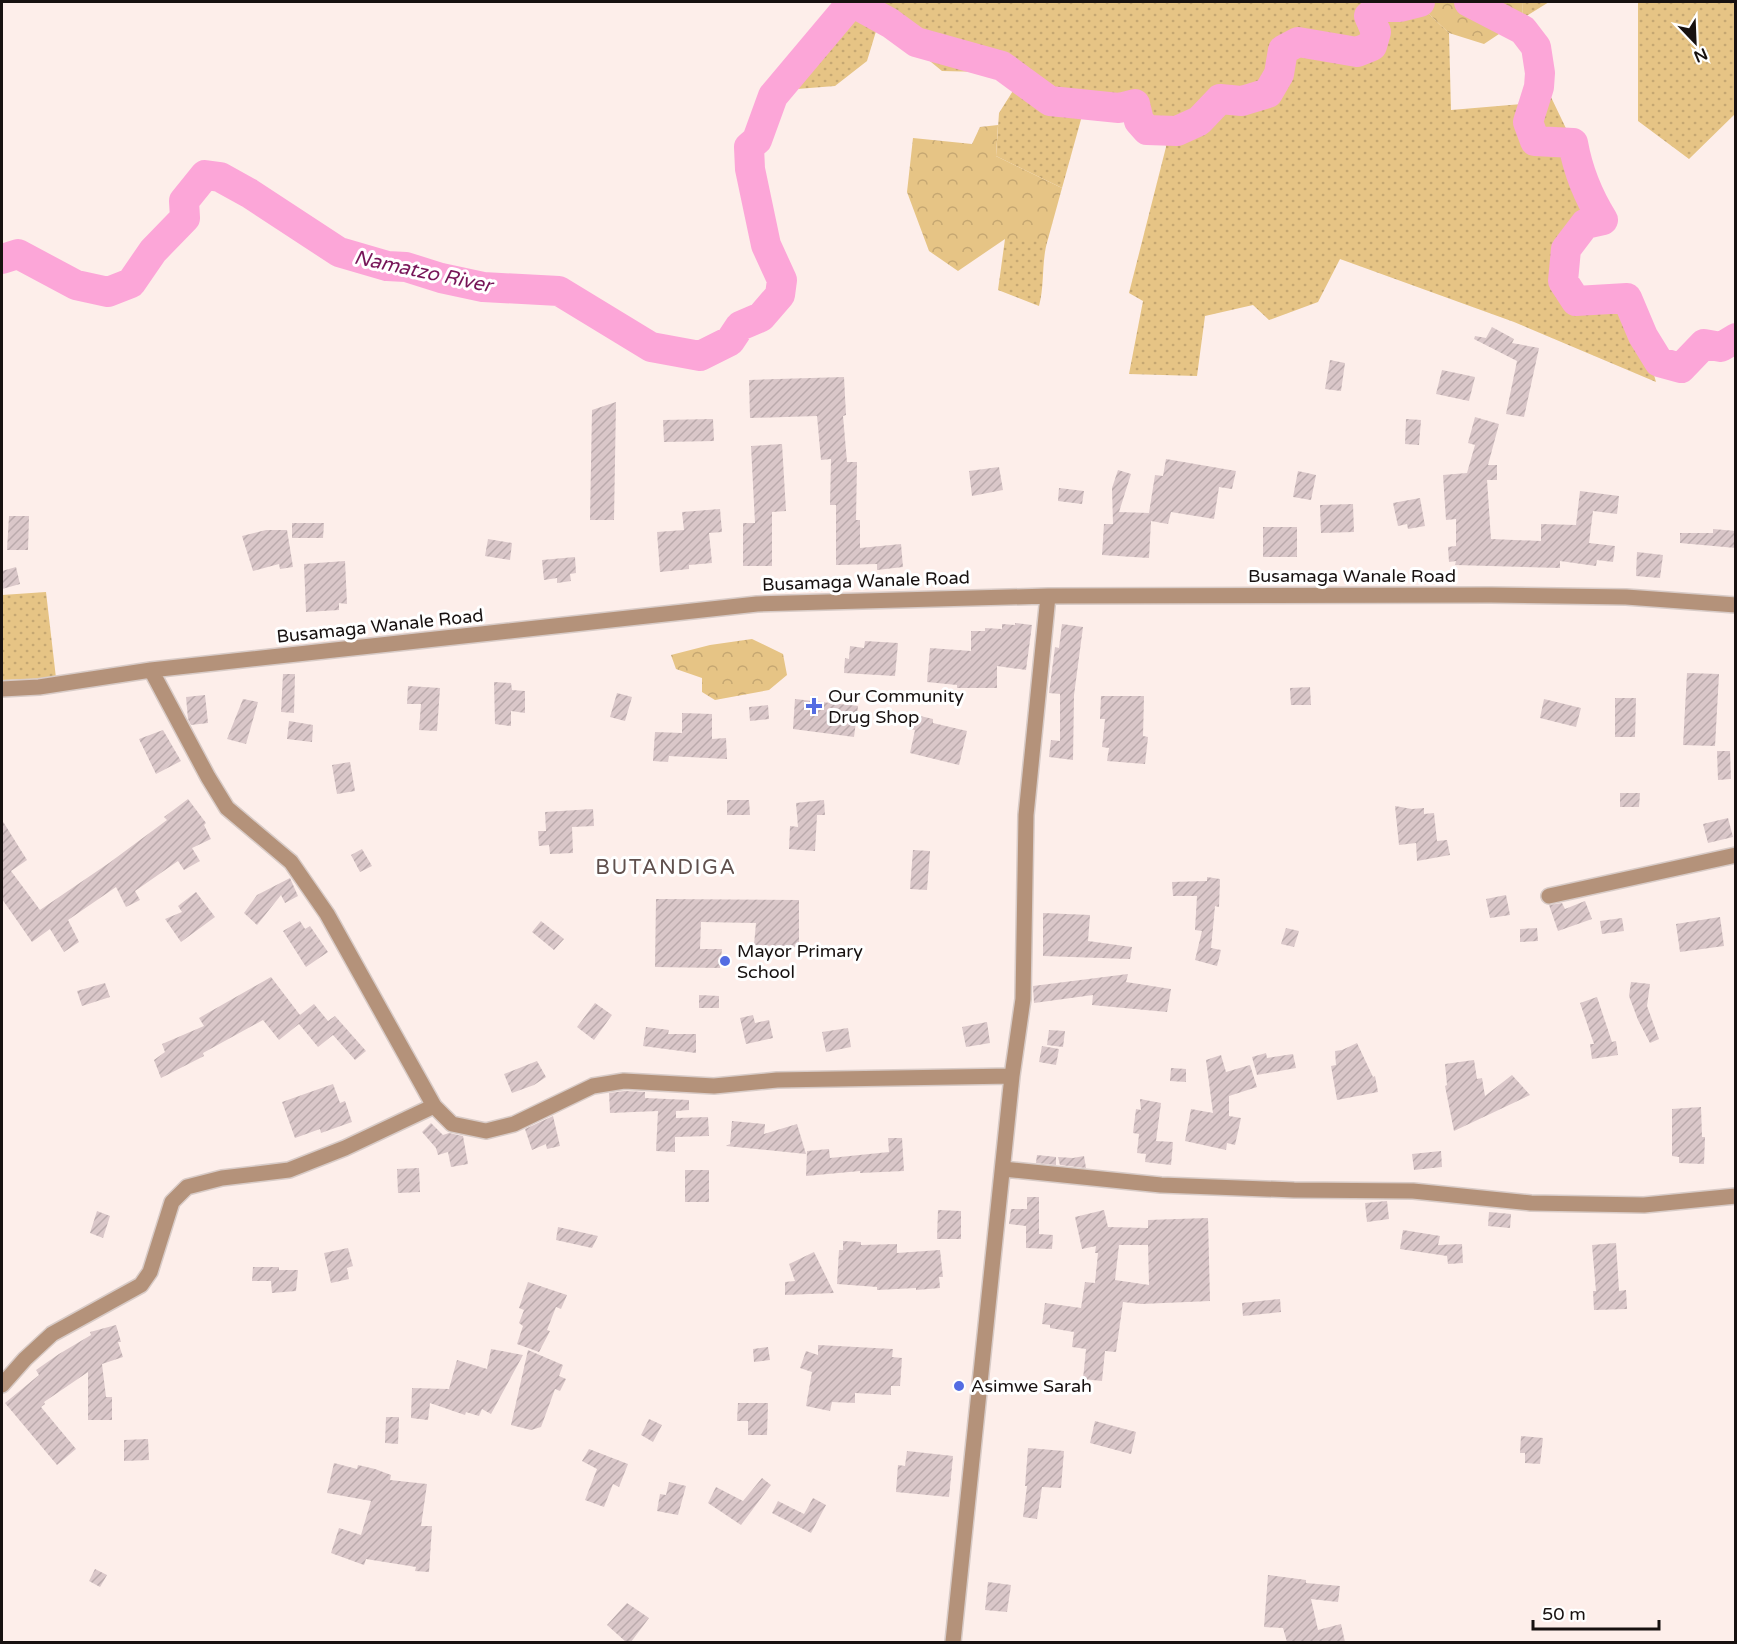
<svg xmlns="http://www.w3.org/2000/svg" width="1737" height="1644" font-family="'Varela Round',sans-serif">
	<defs>
		<pattern id="grass-dots" width="8" height="8" patternUnits="userSpaceOnUse" patternTransform="scale(1.5)"><rect width="8" height="8" fill="#e6c485"/><path d="M2 2h.1M6 6h.1" fill="none" stroke="#c5a772" stroke-width="1.8" stroke-linecap="round"/></pattern>
		<pattern id="forest-crowns" width="20" height="18" patternUnits="userSpaceOnUse" patternTransform="scale(1.5)"><rect width="20" height="18" fill="#e6c485"/><path d="M2 6a3 3 0 1 1 6 0M12 15a3 3 0 1 1 6 0" fill="none" stroke="#c5a772"/></pattern>
		<pattern id="building-hatch" width="6" height="6" patternUnits="userSpaceOnUse" patternTransform="scale(1.5)"><rect width="6" height="6" fill="#dac7c9"/><path d="M-1 1l2-2M0 6l6-6M5 7l2-2" fill="none" stroke="#baaaac"/></pattern>
	</defs>
	<rect width="100%" height="100%" fill="#fdeeea"/>
	<!-- grass -->
	<path fill="url(#grass-dots)" d="M840 2H1416L1449 33 1451 110 1522 104 1535 77 1529 46 1502 31 1523 18 1522 2H1549L1523 18 1551 57 1550 95 1573 143 1578 168 1593 204 1603 220 1585 224 1566 249 1563 281 1576 301 1627 298 1643 336 1656 382 1514 322 1340 259 1318 302 1269 320 1253 305 1205 316 1197 376 1129 374 1143 301 1129 293 1166 147 1164 131 1147 130 1132 112 1085 105 1062 188 996 156 999 113 1016 86 984 72 942 71 909 44 877 28 867 61 835 86 797 89 801 44Z
		M1638 2H1735V114L1689 159 1638 121Z
		M1005 239H1048C1041 261 1045 284 1039 306L998 290Z
		M46 592 56 678 2 680V595Z"/>
	<!-- forest -->
	<path fill="url(#forest-crowns)" d="M1416 2H1522L1523 18 1484 44 1449 33Z
		M998 125 996 156 1062 188 1048 239H1005L958 271 929 251 907 192 913 138 972 144 980 127Z
		M752 639 783 654 787 675 769 690 715 700 702 692V678L676 669 671 655 710 645Z"/>
	<g fill="none" stroke-linecap="round" stroke-linejoin="round">
		<!-- river -->
		<path stroke="#fca6d8" stroke-width="30" d="M852 2 890 23 916 42 1002 66 1050 101 1119 108 1135 104 1139 121 1147 130 1177 131 1199 121 1220 99 1242 101 1268 93 1279 74 1283 50 1298 42 1357 52 1372 46 1376 32 1369 16 1382 7H1400L1420 2
			M1469 2 1523 30 1536 47 1540 73 1539 87 1528 122 1535 141 1573 143C1578 171 1588 196 1603 220L1585 224 1566 249 1563 281 1576 301 1627 298 1643 336 1659 362 1681 368 1704 344 1721 347 1736 338
			M2 259 18 254 76 285 108 292 131 283 153 251 185 218 184 201 205 175 220 177 249 193 339 252 387 266 406 267 441 278 483 287 559 291 651 347 700 356 730 341 740 326 761 317 780 295 782 280 766 245 750 169 749 147 757 140 773 96 852 2"/>
	</g>
	<!-- building -->
	<path fill="url(#building-hatch)" fill-rule="evenodd" d="M1492 327 1514 339 1512 343 1539 348 1524 417 1506 414 1517 361 1474 339 1475 336 1486 338Z
		M1330 360 1345 363 1341 391 1325 389Z
		M1442 370 1475 377 1469 401 1436 394Z
		M844 377 846 415 843 416 847 462H857L856 520H860V548L901 544 903 567 877 570V564L836 565V505H830L831 459 821 460 817 416 750 418 749 380Z
		M616 402 614 520H590L592 410Z
		M1475 417 1499 424 1488 465H1497V480H1487L1491 539 1541 541V524L1576 525 1580 491 1619 496 1617 514 1593 511 1589 543 1615 546 1613 562 1597 560 1596 566 1560 561V568L1455 565 1456 561 1449 562 1448 547 1456 546V519L1446 520 1443 475 1467 473 1475 445 1468 443Z
		M713 419 714 441 664 442 663 420Z
		M1406 419 1421 420 1419 445 1405 444Z
		M782 444 786 511 772 512V566H743V523H755L751 446Z
		M1166 459 1236 471 1232 489 1219 487 1214 519 1171 512 1168 524 1151 521 1149 558 1102 555 1104 524H1113L1112 488 1118 470 1131 474 1119 512 1149 513 1155 475 1163 476Z
		M999 467 1003 490 972 496 969 471Z
		M1298 471 1316 475 1311 500 1293 497Z
		M1059 488 1084 491 1082 504 1058 501Z
		M1420 498 1425 526 1408 529 1407 524 1398 526 1393 503Z
		M1353 504 1354 532 1321 533 1320 505Z
		M720 509 722 532 709 533 712 563 689 565V569L660 572 657 532 684 530 682 512Z
		M9 516H29L28 550H7Z
		M292 523H324L323 538H292Z
		M1263 527H1297V557H1263Z
		M1713 529 1736 531V548L1680 543V533H1713Z
		M266 530H287L293 567 280 569 279 564 253 571 242 536Z
		M488 539 512 543 510 560 485 556Z
		M1637 552 1663 555 1660 578 1636 576Z
		M575 557 576 573 570 574 571 581 557 583V578L544 580 542 560Z
		M345 561 347 604 339 603V610L306 612 304 564Z
		M16 567 20 584 2 589V571Z
		M1015 623 1032 625 1026 670 997 666V688H957V685L927 682 930 648 971 651V631H985V628L1002 629V624L1015 625Z
		M1062 624 1083 627 1074 695 1073 760 1049 757 1051 740 1060 741V694L1049 693 1055 647 1059 648Z
		M865 641 898 643 895 676 844 673 845 658 849 659 850 646 864 648Z
		M1687 673 1719 674 1715 746 1683 745Z
		M283 674H295L294 713 281 712Z
		M494 682 511 683 512 690 525 691V713L511 711V726L495 724Z
		M408 686 440 688 437 731 419 730 421 704H407Z
		M1310 687 1311 705H1291L1290 688Z
		M617 693 632 697 625 721 610 717Z
		M205 695 208 723 191 725 188 719 186 697Z
		M1101 696H1144L1143 736 1148 737 1145 764 1107 761 1109 748 1102 747 1105 719H1100Z
		M1615 698H1636L1635 737H1615Z
		M243 699 258 702 246 744 227 739Z
		M795 699 858 706 854 737 793 729Z
		M1544 699 1581 708 1576 727 1540 718Z
		M768 705 769 719 750 721 749 707Z
		M682 713 712 714V739L726 738 727 759 669 756 668 762 653 761 655 732 682 733Z
		M912 714 933 719V723L967 731 959 765 910 753 915 730 909 729Z
		M289 721 313 725 312 742 287 739Z
		M163 730 181 761 156 774 139 739Z
		M1717 751H1730L1731 779 1718 780Z
		M350 762 355 791 337 794 332 765Z
		M1620 793H1640L1639 807H1620Z
		M188 799 206 823 204 825 211 839 192 848 200 861 184 870 178 861 135 891 140 900 126 907 116 887 68 920 79 942 64 952 50 929 32 942 2 899V820L27 860 11 871 40 910 109 863 167 820 164 817Z
		M727 800H749L750 815H727Z
		M824 800 825 815H817L815 851 789 849 790 826 798 827 796 803Z
		M1395 806 1412 809 1424 808V814L1434 813 1437 841 1447 840 1450 855 1417 861 1416 843 1399 845Z
		M593 809 594 826 572 827 573 853 550 854 549 845 539 846 538 831H546L545 812Z
		M1728 818 1733 837 1708 843 1703 824Z
		M362 849 372 866 360 872 351 855Z
		M913 850 930 851 927 890 910 889Z
		M1207 877 1220 879 1219 907 1215 906 1211 948 1221 950 1217 966 1195 960 1202 931 1195 930 1197 896H1173L1172 882 1207 881Z
		M290 878 298 896 285 903 281 895 257 925 244 913 257 895Z
		M196 892 215 917 181 942 165 919 182 912 178 906Z
		M1506 895 1510 915 1490 918 1486 899Z
		M656 899 799 900V947L754 945 756 923 701 922 700 949H722L720 968 655 967Z
		M1585 901 1592 919 1558 931 1549 905 1562 903 1565 909Z
		M1043 913 1090 915 1088 941 1132 947 1130 959 1043 956Z
		M1720 917 1724 946 1680 952 1676 924Z
		M1622 918 1624 931 1602 934 1600 921Z
		M300 921 305 929 310 926 328 952 306 967 283 931Z
		M541 921 564 939 554 950 532 932Z
		M1286 928 1299 931 1294 947 1281 944Z
		M1537 928 1538 941 1520 942V929Z
		M1128 974 1126 982 1171 989 1167 1012 1092 1005 1093 995 1034 1003 1033 986Z
		M271 977 300 1015 314 1004 328 1021 335 1016 366 1051 355 1060 333 1035 318 1047 299 1024 279 1040 263 1020 203 1053 204 1056 161 1078 154 1060 165 1052 162 1044 204 1026 199 1018Z
		M1631 982 1650 984 1647 1006 1659 1039 1650 1043 1638 1020 1629 996Z
		M105 983 110 997 82 1006 77 991Z
		M699 995 719 996V1008H699Z
		M1597 997 1612 1042 1616 1041 1618 1055 1592 1059 1590 1044H1594L1580 1003Z
		M595 1003 612 1015 594 1040 577 1027Z
		M753 1015 755 1023 769 1020 773 1038 746 1044 740 1018Z
		M987 1022 990 1043 966 1047 962 1027Z
		M646 1027 669 1030 668 1034H696V1053L643 1046Z
		M848 1028 851 1047 826 1052 822 1032Z
		M1049 1030 1065 1031 1063 1047 1047 1045Z
		M1357 1043 1373 1077 1375 1076 1378 1092 1337 1100 1331 1066 1336 1065 1335 1051 1342 1050Z
		M1042 1046 1059 1049 1056 1065 1039 1062Z
		M1266 1053 1267 1058 1293 1054 1296 1068 1257 1075 1252 1057Z
		M1221 1055 1226 1072 1250 1065 1257 1087 1229 1096V1116L1241 1118 1235 1145 1227 1143 1226 1150 1185 1141 1191 1109 1213 1113 1206 1060Z
		M1474 1060 1477 1079 1482 1078 1485 1096 1512 1075 1530 1095 1454 1131 1445 1086 1447 1085 1445 1064Z
		M537 1061 546 1077 534 1085 512 1093 504 1074Z
		M1171 1068 1186 1069V1082L1170 1081Z
		M333 1084 340 1103 345 1101 352 1122 321 1133 320 1129 295 1138 282 1102Z
		M625 1091 645 1092V1098L689 1100V1110L676 1111V1118L708 1117 709 1136 675 1137V1152L656 1151 658 1111 610 1113 609 1093Z
		M1140 1099 1161 1103 1156 1141 1173 1142 1171 1165 1145 1162 1146 1154 1137 1153 1139 1134 1133 1133 1136 1109 1141 1110Z
		M1701 1107 1702 1137H1705L1704 1164 1679 1163V1157L1672 1156V1109Z
		M553 1116 560 1146 547 1149 546 1144 532 1150 525 1129Z
		M732 1121 765 1124 764 1134 797 1124 806 1154 726 1146 730 1144Z
		M431 1123 443 1135 449 1133 463 1136 468 1164 451 1167 448 1152 438 1155 436 1148 422 1132Z
		M888 1138H902L904 1171 860 1173V1171L806 1176 807 1151 829 1149 830 1158 889 1152Z
		M1441 1151 1442 1167 1414 1170 1412 1154Z
		M1037 1155 1056 1157V1165L1036 1163Z
		M1084 1156 1086 1168 1060 1165 1058 1157 1073 1158Z
		M419 1168 420 1192 398 1193 397 1169Z
		M685 1170H709V1202H685Z
		M1027 1197H1039V1234L1053 1235 1052 1249 1026 1248V1226L1009 1224 1011 1209H1027Z
		M1387 1201 1389 1219 1367 1222 1365 1203Z
		M938 1210 961 1211V1239H937Z
		M1104 1210 1108 1227 1148 1228V1220L1208 1218 1210 1301 1141 1304 1123 1302 1116 1352 1105 1351 1102 1381 1083 1379 1086 1349 1072 1347 1074 1332 1050 1328V1325L1042 1324 1045 1303 1081 1308 1085 1282 1095 1283 1098 1253H1095L1096 1246 1082 1249 1075 1217ZM1119 1245H1148L1149 1285 1115 1280Z
		M97 1211 110 1216 103 1238 90 1233Z
		M1489 1212 1511 1214 1510 1228 1488 1226Z
		M558 1227 598 1236 592 1248 556 1240Z
		M1403 1230 1440 1236 1438 1245 1462 1244 1463 1263 1448 1264 1447 1256 1400 1249Z
		M843 1241 861 1242V1245L897 1244V1253L940 1250 943 1277H939L940 1288 916 1290V1288L877 1290V1287L837 1284 839 1250H843Z
		M1616 1243 1619 1291 1626 1290 1627 1309 1594 1310 1593 1291H1596L1592 1245Z
		M348 1248 353 1266 347 1268 349 1279 331 1283 324 1253Z
		M814 1252 834 1293 785 1295V1282L795 1281 789 1264Z
		M253 1267H279V1270H298L296 1291 272 1293 271 1281H252Z
		M528 1282 567 1295 561 1309 556 1307 547 1330 550 1331 539 1352 517 1344 523 1326 519 1323 524 1310 519 1308Z
		M1280 1299 1281 1312 1243 1316 1242 1303Z
		M116 1325 121 1342H118L123 1357 102 1364 106 1397H112V1420H88V1372L44 1402 45 1404 41 1407 76 1449 57 1465 5 1403 39 1375 36 1370 59 1354 91 1335 90 1332Z
		M818 1345 893 1349 892 1357 902 1358 900 1386H891V1395L855 1393V1403L832 1402 830 1411 806 1406 812 1372 800 1368 806 1351 818 1355Z
		M768 1347 770 1360 754 1362 753 1349Z
		M491 1349 523 1355 491 1414 482 1409 479 1416 466 1412 465 1415 430 1403 428 1420 411 1418 412 1388 449 1389 457 1360 487 1369Z
		M528 1350 563 1365 559 1376 566 1379 560 1391 555 1389 541 1427 531 1430 511 1425Z
		M738 1403H768L767 1435H748V1421H737Z
		M386 1417H399L398 1444 385 1443Z
		M649 1419 662 1425 653 1442 641 1435Z
		M1095 1421 1136 1432 1131 1454 1090 1443Z
		M1521 1436 1543 1438 1540 1464 1525 1463V1453H1520Z
		M148 1439 149 1460 124 1461V1440Z
		M1028 1448 1064 1451 1061 1488 1042 1487 1037 1519 1023 1517 1027 1486H1025Z
		M589 1449 628 1464 619 1487 613 1484 604 1507 585 1500 597 1469 582 1461Z
		M907 1451 953 1456 949 1497 896 1492 898 1465 905 1466Z
		M334 1463 357 1469 358 1465 375 1469 391 1475 390 1480 427 1484 421 1526H432L429 1572 415 1571 416 1567 366 1559 364 1565 331 1553 339 1528 361 1535 371 1501 327 1493Z
		M762 1478 771 1485 741 1525 708 1503 716 1487 743 1501Z
		M669 1482 686 1486 678 1515 657 1511 660 1494 666 1495Z
		M813 1498 826 1505 811 1533 772 1513 778 1501 804 1514Z
		M95 1569 107 1575 100 1587 89 1581Z
		M1268 1575 1306 1580V1583L1340 1586 1338 1602 1311 1599 1318 1630 1341 1624 1345 1642H1287L1283 1628 1264 1627Z
		M988 1582 1011 1585 1007 1612 985 1610Z
		M627 1603 649 1618 631 1642H626L607 1625Z"/>
	<g fill="none" stroke-linecap="round" stroke-linejoin="round">
		<!-- minor casing -->
		<g stroke="#d8cbc7" stroke-width="18">
			<path id="minor" d="M151 670 208 777 227 808 291 862 327 914 434 1106 452 1124 486 1131 514 1124 593 1086 624 1081 714 1086 777 1080 1012 1076
				M2 689 39 687 151 670 757 604 1048 596 1491 595 1626 597 1736 605
				M1549 896 1736 855
				M1003 1169 1161 1185 1294 1190 1413 1191 1531 1203 1644 1205 1736 1196
				M2 1385 25 1359 52 1334 141 1285 150 1272 172 1202 187 1187 222 1178 289 1170 345 1148 434 1106
				M953 1642 1012 1076 1023 999 1026 815 1048 596"/>
		</g>
		<!-- minor -->
		<use href="#minor" stroke="#b4927a" stroke-width="15"/>
	</g>
	<!-- markers -->
	<g fill="#546ce2" stroke="#fff" stroke-width="2">
		<path d="M811 697h6v6h6v6h-6v6h-6v-6h-6v-6h6z"/>
		<circle cx="725" cy="961" r="6"/>
		<circle cx="959" cy="1386" r="6"/>
	</g>
	<g text-anchor="middle" stroke-width="6" stroke-linejoin="round" paint-order="stroke">
		<!-- street labels -->
		<g font-size="18" fill="#171110" stroke="#fff">
			<text x="1352" y="582">Busamaga Wanale Road</text>
			<text transform="translate(866 581) rotate(-2)" y="6">Busamaga Wanale Road</text>
			<text transform="translate(380 626) rotate(-6)" y="6">Busamaga Wanale Road</text>
		</g>
		<!-- poi labels -->
		<g font-size="18" fill="#171110" stroke="#fff" text-anchor="start">
			<text x="828" y="702">Our Community<tspan x="828" dy="21">Drug Shop</tspan></text>
			<text x="737" y="957">Mayor Primary<tspan x="737" dy="21">School</tspan></text>
			<text x="971" y="1392">Asimwe Sarah</text>
		</g>
		<!-- water labels -->
		<g font-size="20" font-style="italic" fill="#771558" stroke="#fff">
			<text transform="translate(423 271) rotate(12)" y="7">Namatzo River</text>
		</g>
		<!-- quarter labels -->
		<g font-size="21" letter-spacing="1.5" fill="#60504d" stroke="#fff">
			<text x="666" y="874">BUTANDIGA</text>
		</g>
	</g>
	<!-- border -->
	<rect width="1737" height="1644" fill="none" stroke="#171110" stroke-width="6"/>
	<!-- north arrow -->
	<g transform="translate(1695 42) rotate(157)" stroke="#ffffff" stroke-width="4.5" paint-order="stroke">
	<path d="M0-4.5L10 22L0 15L-10 22Z" fill="#171110"/>
	<text y="-9" font-size="16" font-weight="bold" text-anchor="middle" fill="#171110">N</text>
	</g>
	<!-- scale -->
	<path d="M1533 1620v9h126v-9" fill="none" stroke="#171110" stroke-width="3"/>
	<text x="1542" y="1620" font-size="18" fill="#171110" stroke="#ffffff" stroke-width="4.5" paint-order="stroke">50 m</text>
</svg>
